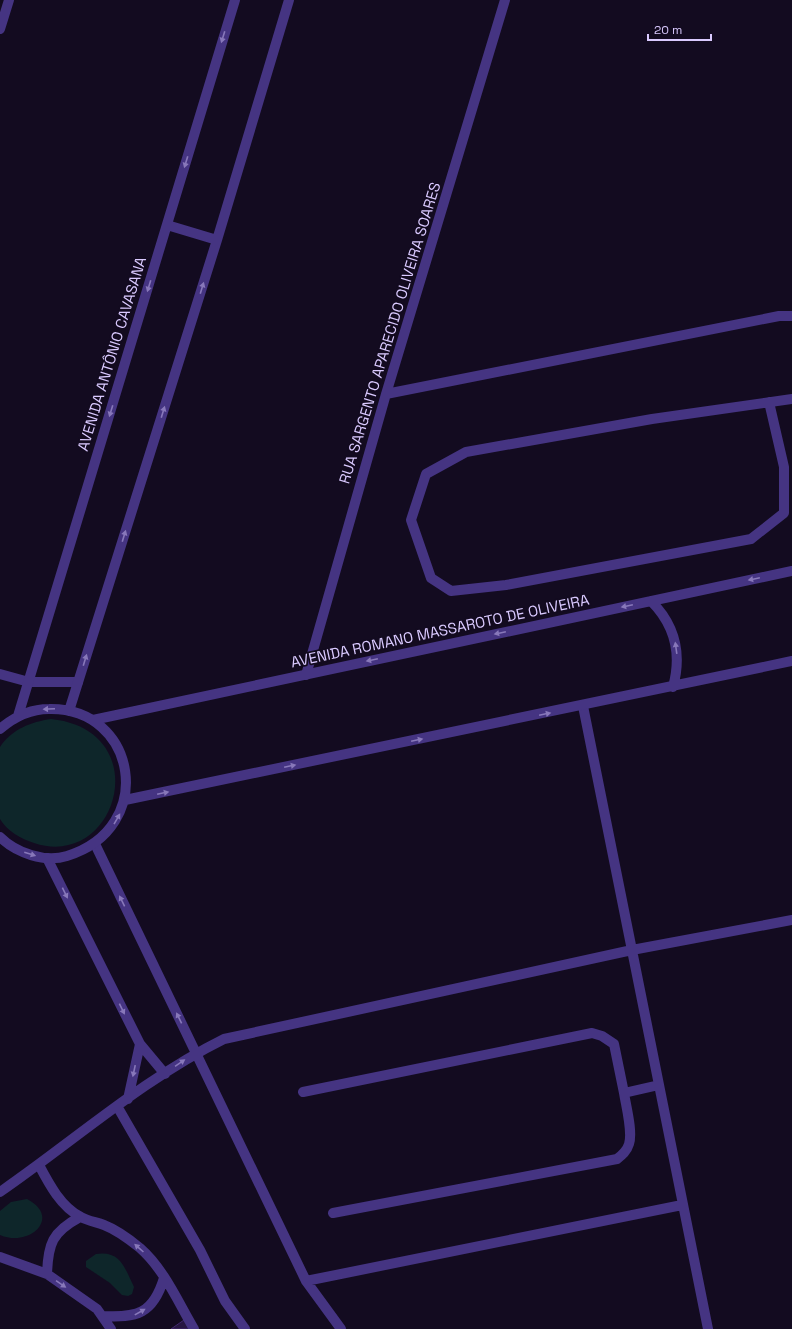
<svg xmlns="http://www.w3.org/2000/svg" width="792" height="1329" font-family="'Space Grotesk',sans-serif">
	<rect width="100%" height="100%" fill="#130b20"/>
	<!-- green -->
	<path fill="#0e262a" d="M51 719C157 730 118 871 34 843 21 839 7 831 0 819V747C12 729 31 722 51 719Z
		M27 1199C62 1217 30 1248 0 1235V1211L11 1202Z
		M96 1254C121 1250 125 1269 134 1287L132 1294 128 1296 122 1295 110 1283 86 1267V1261Z"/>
	<!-- building -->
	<path fill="#271742" stroke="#42276f" d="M184 1320 189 1329H171Z"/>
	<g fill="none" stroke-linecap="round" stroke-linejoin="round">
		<!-- service -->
		<path stroke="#453482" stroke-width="10" d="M769 402 784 467V513L751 539 506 585 451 591 431 578 411 520 426 474 466 452 652 419 792 399"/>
		<!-- minor -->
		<path stroke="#453482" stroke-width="10" d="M0 29 9 0
			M386 394 779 316H792
			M0 674 29 682H78
			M306 675 386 394 505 0
			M583 706 708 1329
			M95 844 306 1281 341 1329
			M47 858 140 1044 165 1074
			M303 1092 592 1033 602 1036 614 1044 624 1093
			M128 1099 140 1044
			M117 1106 200 1250 225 1301 245 1329
			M39 1165C49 1184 61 1207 81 1217 88 1221 96 1222 104 1225 117 1230 129 1239 140 1248 164 1269 178 1302 194 1329
			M0 1192C74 1141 143 1079 224 1039L632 950 792 920
			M333 1213 617 1159C622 1155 627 1151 629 1144 633 1132 626 1106 624 1093L659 1085
			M0 1257 47 1274 97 1309 111 1329
			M47 1274C48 1244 52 1232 80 1217
			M306 1281 682 1205
			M102 1316C137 1318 153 1314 164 1278"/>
		<!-- tertiary -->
		<path stroke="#453482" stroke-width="10" d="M167 225 217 240
			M651 601C675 625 682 654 673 687
			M69 711 217 240 289 0
			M18 716 235 0
			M93 720 792 571
			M0 729C14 717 30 709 49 709 137 707 158 828 67 856 45 863 16 853 0 837
			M125 800 792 661"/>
	</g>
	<!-- one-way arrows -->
	<defs><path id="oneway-solid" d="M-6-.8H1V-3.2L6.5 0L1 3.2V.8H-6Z"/></defs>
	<g fill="#8878ba">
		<use href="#oneway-solid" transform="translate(223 37) rotate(107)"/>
		<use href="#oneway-solid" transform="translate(186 162) rotate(107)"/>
		<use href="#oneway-solid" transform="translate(149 286) rotate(107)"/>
		<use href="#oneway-solid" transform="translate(202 288) rotate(-73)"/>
		<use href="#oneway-solid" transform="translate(111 411) rotate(107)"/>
		<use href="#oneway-solid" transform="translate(163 412) rotate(-73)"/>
		<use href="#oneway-solid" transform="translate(124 536) rotate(-73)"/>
		<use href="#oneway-solid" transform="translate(754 579) rotate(168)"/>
		<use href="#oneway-solid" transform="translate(627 606) rotate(168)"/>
		<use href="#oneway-solid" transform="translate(500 633) rotate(168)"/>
		<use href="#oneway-solid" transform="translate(676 648) rotate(-98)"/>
		<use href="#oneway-solid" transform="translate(85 660) rotate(-73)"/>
		<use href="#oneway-solid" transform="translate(372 660) rotate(168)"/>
		<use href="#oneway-solid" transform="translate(49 709) rotate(178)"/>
		<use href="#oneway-solid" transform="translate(545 714) rotate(-12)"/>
		<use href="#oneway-solid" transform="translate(417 740) rotate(-12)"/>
		<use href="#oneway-solid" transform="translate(290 766) rotate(-12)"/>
		<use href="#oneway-solid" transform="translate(163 793) rotate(-12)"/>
		<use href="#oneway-solid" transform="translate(117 819) rotate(-60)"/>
		<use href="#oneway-solid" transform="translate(30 854) rotate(17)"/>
		<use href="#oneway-solid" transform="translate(65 893) rotate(64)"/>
		<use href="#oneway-solid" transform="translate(122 901) rotate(-116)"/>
		<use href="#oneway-solid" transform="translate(122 1009) rotate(64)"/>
		<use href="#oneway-solid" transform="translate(179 1018) rotate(-116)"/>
		<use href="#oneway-solid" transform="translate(180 1063) rotate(-34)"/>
		<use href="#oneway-solid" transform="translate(134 1071) rotate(102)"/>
		<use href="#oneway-solid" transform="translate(139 1248) rotate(-138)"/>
		<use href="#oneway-solid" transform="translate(61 1284) rotate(34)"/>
		<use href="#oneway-solid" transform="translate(140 1312) rotate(-29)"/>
	</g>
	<g text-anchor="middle" stroke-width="3.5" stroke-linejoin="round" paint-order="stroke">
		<!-- street labels -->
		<g font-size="15" fill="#dacaff" stroke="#130b20">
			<text transform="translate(390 333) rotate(-73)" y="5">RUA SARGENTO APARECIDO OLIVEIRA SOARES</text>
			<text transform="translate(112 354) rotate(-73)" y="5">AVENIDA ANTÔNIO CAVASANA</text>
			<text transform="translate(440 631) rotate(-12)" y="5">AVENIDA ROMANO MASSAROTO DE OLIVEIRA</text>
		</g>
	</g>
	<!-- scale -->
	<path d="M648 34v6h63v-6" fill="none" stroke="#dacaff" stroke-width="2"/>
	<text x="654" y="34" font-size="12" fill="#dacaff" stroke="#130b20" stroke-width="3" paint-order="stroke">20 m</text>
</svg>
